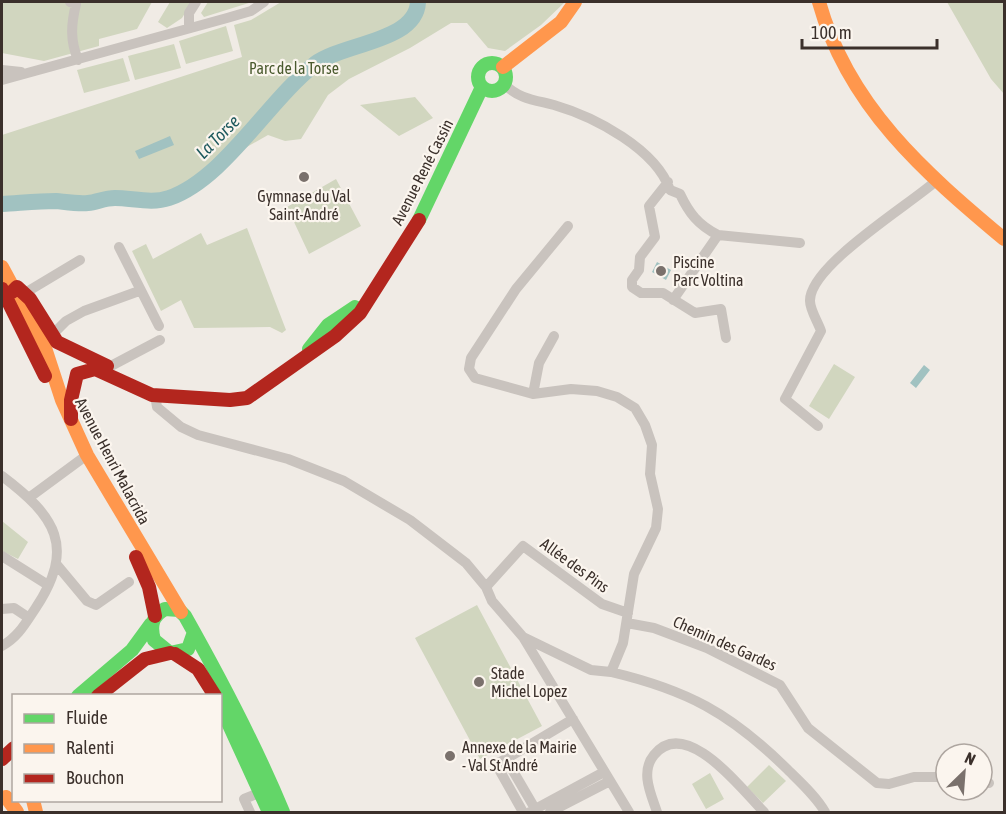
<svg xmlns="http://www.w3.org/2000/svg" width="1006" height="814" font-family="'Asap Condensed',sans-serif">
	<rect width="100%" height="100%" fill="#f0ebe5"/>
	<!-- green -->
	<path fill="#d1d6bf" d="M2 2H152L137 29 99 39V46L44 61 2 53Z
		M170 2H192L182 18 167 28 158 22Z
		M208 2H252L204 17 201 13Z
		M281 2H565L541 25 505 51 488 48 467 23H451L410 48 349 79 328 95 301 139 285 141 268 135 224 160 167 202H138L116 195 2 212V135L242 57 234 25 251 20Z
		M947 2H1004V94L991 79Z
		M226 26 233 51 186 64 179 41Z
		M174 44 181 68 135 80 128 56Z
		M123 58 130 81 84 93 77 70Z
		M415 97 433 118 399 136 360 105Z
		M336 179 361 226 309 254 287 207Z
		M247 228 286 330 282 333 270 327 194 328 181 300 161 311 132 251 146 244 153 259 201 233 207 245Z
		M834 364 855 377 829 419 809 406Z
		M2 521 28 542 18 559 2 551Z
		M477 605 542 726 480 759 415 638Z
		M769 765 786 781 763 803 747 787Z
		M710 773 724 799 706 809 692 784Z"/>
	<!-- water -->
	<path fill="#a1c2c1" d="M170 136 174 145 139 159 135 151Z
		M657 262 671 270 666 280 652 272Z
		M924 365 930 370 916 388 910 383Z"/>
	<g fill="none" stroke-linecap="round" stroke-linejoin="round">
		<!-- river -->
		<path stroke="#a1c2c1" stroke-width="16" d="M2 204C20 203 38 201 56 201 66 202 78 204 88 203 97 202 105 198 115 198 132 198 152 204 169 198 224 179 267 102 315 64 343 43 416 42 418 2"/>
		<!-- street -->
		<path stroke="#c9c3be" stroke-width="10" d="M70 2 76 4C71 25 70 40 78 60
			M189 28V13L196 2
			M2 70 21 72
			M2 80 227 18 251 11 264 2
			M504 84C519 99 535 100 554 105 595 117 656 149 670 190L680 194C689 213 698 225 718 235L800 243
			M668 182 649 206 655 237 640 257 639 270 632 280V287L641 293H663L695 313 721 309 726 338
			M119 247 159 326
			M25 293 80 260
			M673 300 718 235
			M51 336 66 321 84 311 139 291
			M109 367 160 340
			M163 394 156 401 157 407 181 427 198 435 288 459 344 481 410 520 466 563 486 587 492 601 523 637 629 812
			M533 394 539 363 554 336
			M818 426 785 399 821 331C818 322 810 310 810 301 809 266 909 205 936 181
			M2 476C55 516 77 547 35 609 25 624 18 637 2 646
			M30 497 87 455
			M2 556 48 585
			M57 565 87 601 96 605 129 582
			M486 587 523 546 602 604 628 613
			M2 609 14 608 29 618
			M627 623 654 628 707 648 780 685 808 728 877 783 889 784 914 777H946
			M523 637 591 670 611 672 623 643 634 574 656 528 658 509 650 474 652 445 645 425 635 408 617 397 597 391 571 389 533 394 475 378 469 369 471 358 516 289 568 226
			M611 672C687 690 730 713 786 768 799 781 816 796 825 812
			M506 759 573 719
			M982 782 989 783
			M250 812 244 799 264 791
			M523 812 496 764 506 759 537 812
			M530 812 604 772
			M550 812 610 781
			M657 812C651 794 640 772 654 755 686 715 742 790 764 812"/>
		<!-- fast -->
		<path stroke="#63d668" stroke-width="14" d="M478 77a14 14 0 1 1 28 0a14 14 0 1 1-28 0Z
			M419 220 482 87
			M309 349 328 325 355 307
			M194 632 188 649 170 653 154 640C150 626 152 616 165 609L179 610 185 616C221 680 255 744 283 812
			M78 696 132 650 151 624
			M220 705 269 812"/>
		<!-- slow -->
		<path stroke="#ff974d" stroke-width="14" d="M819 2C848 106 924 172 1004 239
			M503 67 561 22 575 2
			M2 267 44 345 62 400 87 455 181 612
			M6 797 17 812
			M33 800 36 812"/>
		<!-- jam -->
		<path stroke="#b3261e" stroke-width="14" d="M2 289 45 376
			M12 292 17 287 30 299 57 342 107 366
			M71 419V400L77 374 95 369 152 395 230 400 247 398 335 336 360 313 419 220
			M136 557 149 587 155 616
			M175 654 198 669 215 696
			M98 696 145 659 170 653
			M2 759 14 748"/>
	</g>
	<!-- markers -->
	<g fill="#7a716c" stroke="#fbf5ee" stroke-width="2">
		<circle cx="304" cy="177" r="6"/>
		<circle cx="661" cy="271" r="6"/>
		<circle cx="479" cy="682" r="6"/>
		<circle cx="450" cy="756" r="6"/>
	</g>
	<g text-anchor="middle" stroke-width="4.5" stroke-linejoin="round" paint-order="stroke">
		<!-- park labels -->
		<g font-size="16" fill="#4a5a2e" stroke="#fbf5ee">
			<text x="294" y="74">Parc de la Torse</text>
		</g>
		<!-- street labels -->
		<g font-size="16" fill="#3b302b" stroke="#fbf5ee">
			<text transform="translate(422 172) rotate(-63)" y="6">Avenue René Cassin</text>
			<text transform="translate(113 461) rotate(62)" y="6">Avenue Henri Malacrida</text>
			<text transform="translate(575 565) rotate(36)" y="6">Allée des Pins</text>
			<text transform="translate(725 643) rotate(24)" y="6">Chemin des Gardes</text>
		</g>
		<!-- poi labels -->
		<g font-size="16" fill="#3b302b" stroke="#fbf5ee" text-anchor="start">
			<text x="304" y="202" text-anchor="middle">Gymnase du Val<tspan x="304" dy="18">Saint-André</tspan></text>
			<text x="673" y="268">Piscine<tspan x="673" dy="18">Parc Voltina</tspan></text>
			<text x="491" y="679">Stade<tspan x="491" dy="18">Michel Lopez</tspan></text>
			<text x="462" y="753">Annexe de la Mairie<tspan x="462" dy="18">- Val St André</tspan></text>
		</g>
		<!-- water labels -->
		<g font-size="18" font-style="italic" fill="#1f5a5e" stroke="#fbf5ee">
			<text transform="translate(218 137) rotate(-45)" y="6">La Torse</text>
		</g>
	</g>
	<!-- border -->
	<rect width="1006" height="814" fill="none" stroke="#3b302b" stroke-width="6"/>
	<!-- legend -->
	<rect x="12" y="694" width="210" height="108" fill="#fbf5ee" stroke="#aea6a0" stroke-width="1.5"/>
	<rect x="24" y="714" width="30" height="9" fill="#63d668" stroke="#aea6a0" stroke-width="1.5"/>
	<text x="66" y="724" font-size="18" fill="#3b302b">Fluide</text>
	<rect x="24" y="744" width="30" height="9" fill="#ff974d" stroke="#aea6a0" stroke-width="1.5"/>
	<text x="66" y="754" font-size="18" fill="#3b302b">Ralenti</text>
	<rect x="24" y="774" width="30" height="9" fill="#b3261e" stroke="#aea6a0" stroke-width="1.5"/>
	<text x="66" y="784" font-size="18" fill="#3b302b">Bouchon</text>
	<!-- north arrow -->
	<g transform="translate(964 772) rotate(25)"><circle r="28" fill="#fbf5ee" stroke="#aea6a0" stroke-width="1.5"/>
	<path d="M0-4.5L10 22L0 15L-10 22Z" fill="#7a716c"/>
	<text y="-9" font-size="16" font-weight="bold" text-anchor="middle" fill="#3b302b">N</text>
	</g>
	<!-- scale -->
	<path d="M802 39v9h135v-9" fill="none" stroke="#3b302b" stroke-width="3"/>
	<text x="811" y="39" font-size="18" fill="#3b302b" stroke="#fbf5ee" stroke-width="4.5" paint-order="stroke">100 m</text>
</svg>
